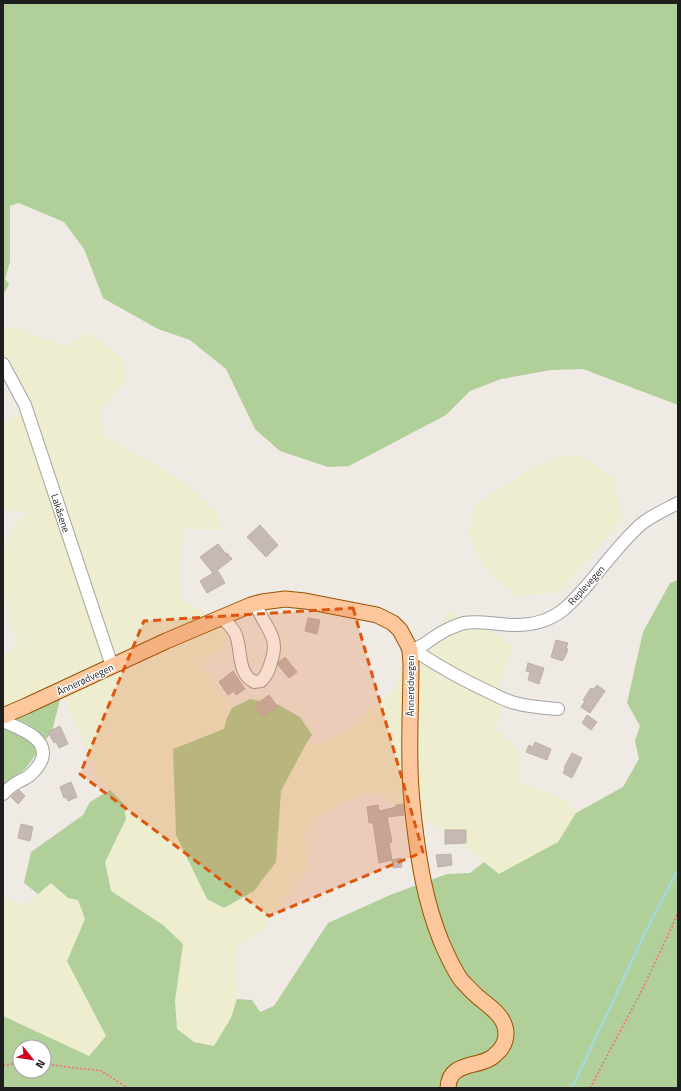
<svg xmlns="http://www.w3.org/2000/svg" width="681" height="1091" font-family="'Titillium Web',sans-serif">
	<rect width="100%" height="100%" fill="#efeae4"/>
	<!-- farmland -->
	<path fill="#eeedd0" d="M16 328 70 347 79 337 90 332 124 359 126 381 99 413 104 436 182 480 218 514 221 531 185 528 179 562 181 598 215 619 230 638 226 646 203 664 232 708 227 718 224 729 173 749 276 862 281 791 306 744 324 743 356 723 397 686 402 662 420 650 451 611 504 638 513 648 499 685 502 705 496 729 518 750 519 782 568 801 576 813 558 842 498 874 461 842 376 792 343 802 316 821 304 837 309 866 260 933 237 945 236 965 237 999 231 1018 214 1046 194 1042 177 1029 175 1001 183 944 163 925 111 891 105 862 126 819 124 804 99 779 62 692 3 713V656L17 645 3 589V555L7 539 16 524 26 512 3 510V422L24 412 3 358V329Z
		M561 455 583 456 613 478 623 518 560 592 517 597 492 575 475 552 468 530 476 504 525 472Z
		M51 883 68 898 78 900 85 918 67 961 106 1036 89 1057 3 1016V897L24 905Z"/>
	<!-- forest -->
	<path fill="#b0cf99" fill-rule="evenodd" d="M3 3H678V405L583 369 551 370 501 379 470 391 446 415 349 466 328 467 280 451 255 429 226 369 190 340 158 329 103 298 84 249 64 222 19 203 10 206V262L5 279 9 284 3 295Z
		M678 580V1088H3V1016L89 1056 106 1036 67 961 85 919 78 900 68 898 51 883 38 894 24 883 31 852 83 815 90 802 110 790 124 804 126 819 105 862 111 891 163 925 183 944 175 1001 177 1029 194 1042 214 1046 231 1018 237 999 252 1000 260 1012 274 1006 328 923 390 895 447 874 470 873 484 862 499 874 558 842 576 813 623 787 639 759 635 741 640 726 627 703 643 632 670 583ZM20 1047H44V1071H20Z
		M62 692 52 731 27 767 8 786 3 787V713Z
		M250 699 279 705 300 717 312 735 306 744 281 791 276 862 254 891 224 908 207 899 176 835 173 749 224 729 227 718 232 708Z"/>
	<g fill="none" stroke-linecap="round" stroke-linejoin="round">
		<!-- stream -->
		<path stroke="#a4d8dd" stroke-width="2.5" d="M572 1088 646 931 675 875 678 872"/>
	</g>
	<!-- building -->
	<path fill="#c4b9b4" stroke="#c1afa7" d="M260 525 278 545 266 557 247 537Z
		M218 544 226 554 227 553 232 559 216 571H218L225 583 207 593 200 581 213 573 200 557Z
		M308 618 320 620 317 634 305 631Z
		M556 640 568 643 566 648 568 649 564 659H563L562 661 551 657Z
		M285 657 297 672 289 678 278 665 279 662Z
		M528 663 544 668 539 684 528 680 530 672 526 671Z
		M233 671 245 689 236 695 234 691 228 695 219 682Z
		M597 685 605 691 590 713 581 707 585 701 583 700 591 688 594 689Z
		M269 695 278 707 263 717 255 705Z
		M587 715 597 722 591 730 582 723Z
		M60 726 68 744 59 748 56 742 54 743 48 732Z
		M535 742 551 749 547 760 526 752 529 745 533 747Z
		M572 753 582 758 572 778 563 773 565 769 564 768Z
		M71 782 77 797 68 801 66 797 64 798 60 787Z
		M19 790 25 796 18 804 11 797Z
		M403 804 404 815 387 817 392 842 389 843 392 860 401 858 402 867 393 868 392 860 379 863 373 823H369L367 807 378 805 379 811 396 807V805Z
		M21 824 33 827 30 841 18 838Z
		M445 830H466V843L445 844Z
		M451 854 452 865 438 867 436 855Z"/>
	<g fill="none" stroke-linecap="round" stroke-linejoin="round">
		<!-- minor casing -->
		<g stroke="#a2a2a2" stroke-width="14">
			<path id="minor" d="M3 364 25 405 112 666
				M222 617C227 623 233 628 236 635 242 651 237 673 254 682L261 681C267 676 269 669 271 662 281 635 263 627 256 604
				M410 650C420 649 428 641 436 636 445 630 454 626 464 623 476 621 488 623 500 624 523 627 545 624 563 610 574 601 582 591 591 581 606 562 621 543 639 526 650 516 665 510 678 503
				M414 650C438 666 463 680 489 692 498 696 506 701 515 703 529 707 544 708 558 709
				M3 721C17 728 49 737 42 759 39 766 34 772 29 776 25 779 21 780 18 782 12 785 7 790 3 794"/>
		</g>
		<!-- major casing -->
		<g stroke="#995300" stroke-width="17">
			<path id="major" d="M3 716 26 706 166 641 251 605 262 602 285 599 305 601 377 615 393 623 400 630 408 645 410 650 411 664C411 698 409 732 410 766 410 785 412 803 414 821 419 863 425 901 441 941 447 955 453 969 462 981 467 986 472 992 477 996 489 1007 505 1015 506 1033 506 1039 504 1045 500 1050 497 1053 494 1056 491 1058 475 1068 449 1062 448 1088"/>
		</g>
		<!-- path -->
		<path stroke="#fb6a6e" stroke-width="1.5" stroke-dasharray="2 2" stroke-linecap="butt" d="M44 1064 101 1071 128 1088
			M3 1066 20 1062
			M590 1088 640 994 672 927 678 911"/>
		<!-- minor -->
		<use href="#minor" stroke="#fff" stroke-width="12"/>
		<!-- major -->
		<use href="#major" stroke="#fcc79c" stroke-width="15"/>
	</g>
	<!-- marked area -->
	<path fill="#de560d" fill-opacity="0.2" stroke="#de560d" stroke-width="3" stroke-dasharray="8 5" stroke-linejoin="round" d="M353 608 423 852 269 916 80 774 144 621Z"/>
	<g text-anchor="middle" stroke-width="3" stroke-linejoin="round" paint-order="stroke">
		<!-- street labels -->
		<g font-size="10" fill="#1e1e1e" stroke="#fff">
			<text transform="translate(61 513) rotate(72)" y="4">Lakåsene</text>
			<text transform="translate(586 585) rotate(-48)" y="4">Replevegen</text>
			<text transform="translate(85 679) rotate(-25)" y="4">Ånnerødvegen</text>
			<text transform="translate(410 686) rotate(-90)" y="4">Ånnerødvegen</text>
		</g>
	</g>
	<!-- border -->
	<rect width="681" height="1091" fill="none" stroke="#1e1e1e" stroke-width="8"/>
	<!-- north arrow -->
	<g transform="translate(32 1059) rotate(120)"><circle r="19" fill="#ffffff" stroke="#a5a5a5"/>
	<path d="M0-3L7 15L0 10L-7 15Z" fill="#cd001a"/>
	<text y="-6" font-size="11" font-weight="bold" text-anchor="middle" fill="#1e1e1e">N</text>
	</g>
</svg>
